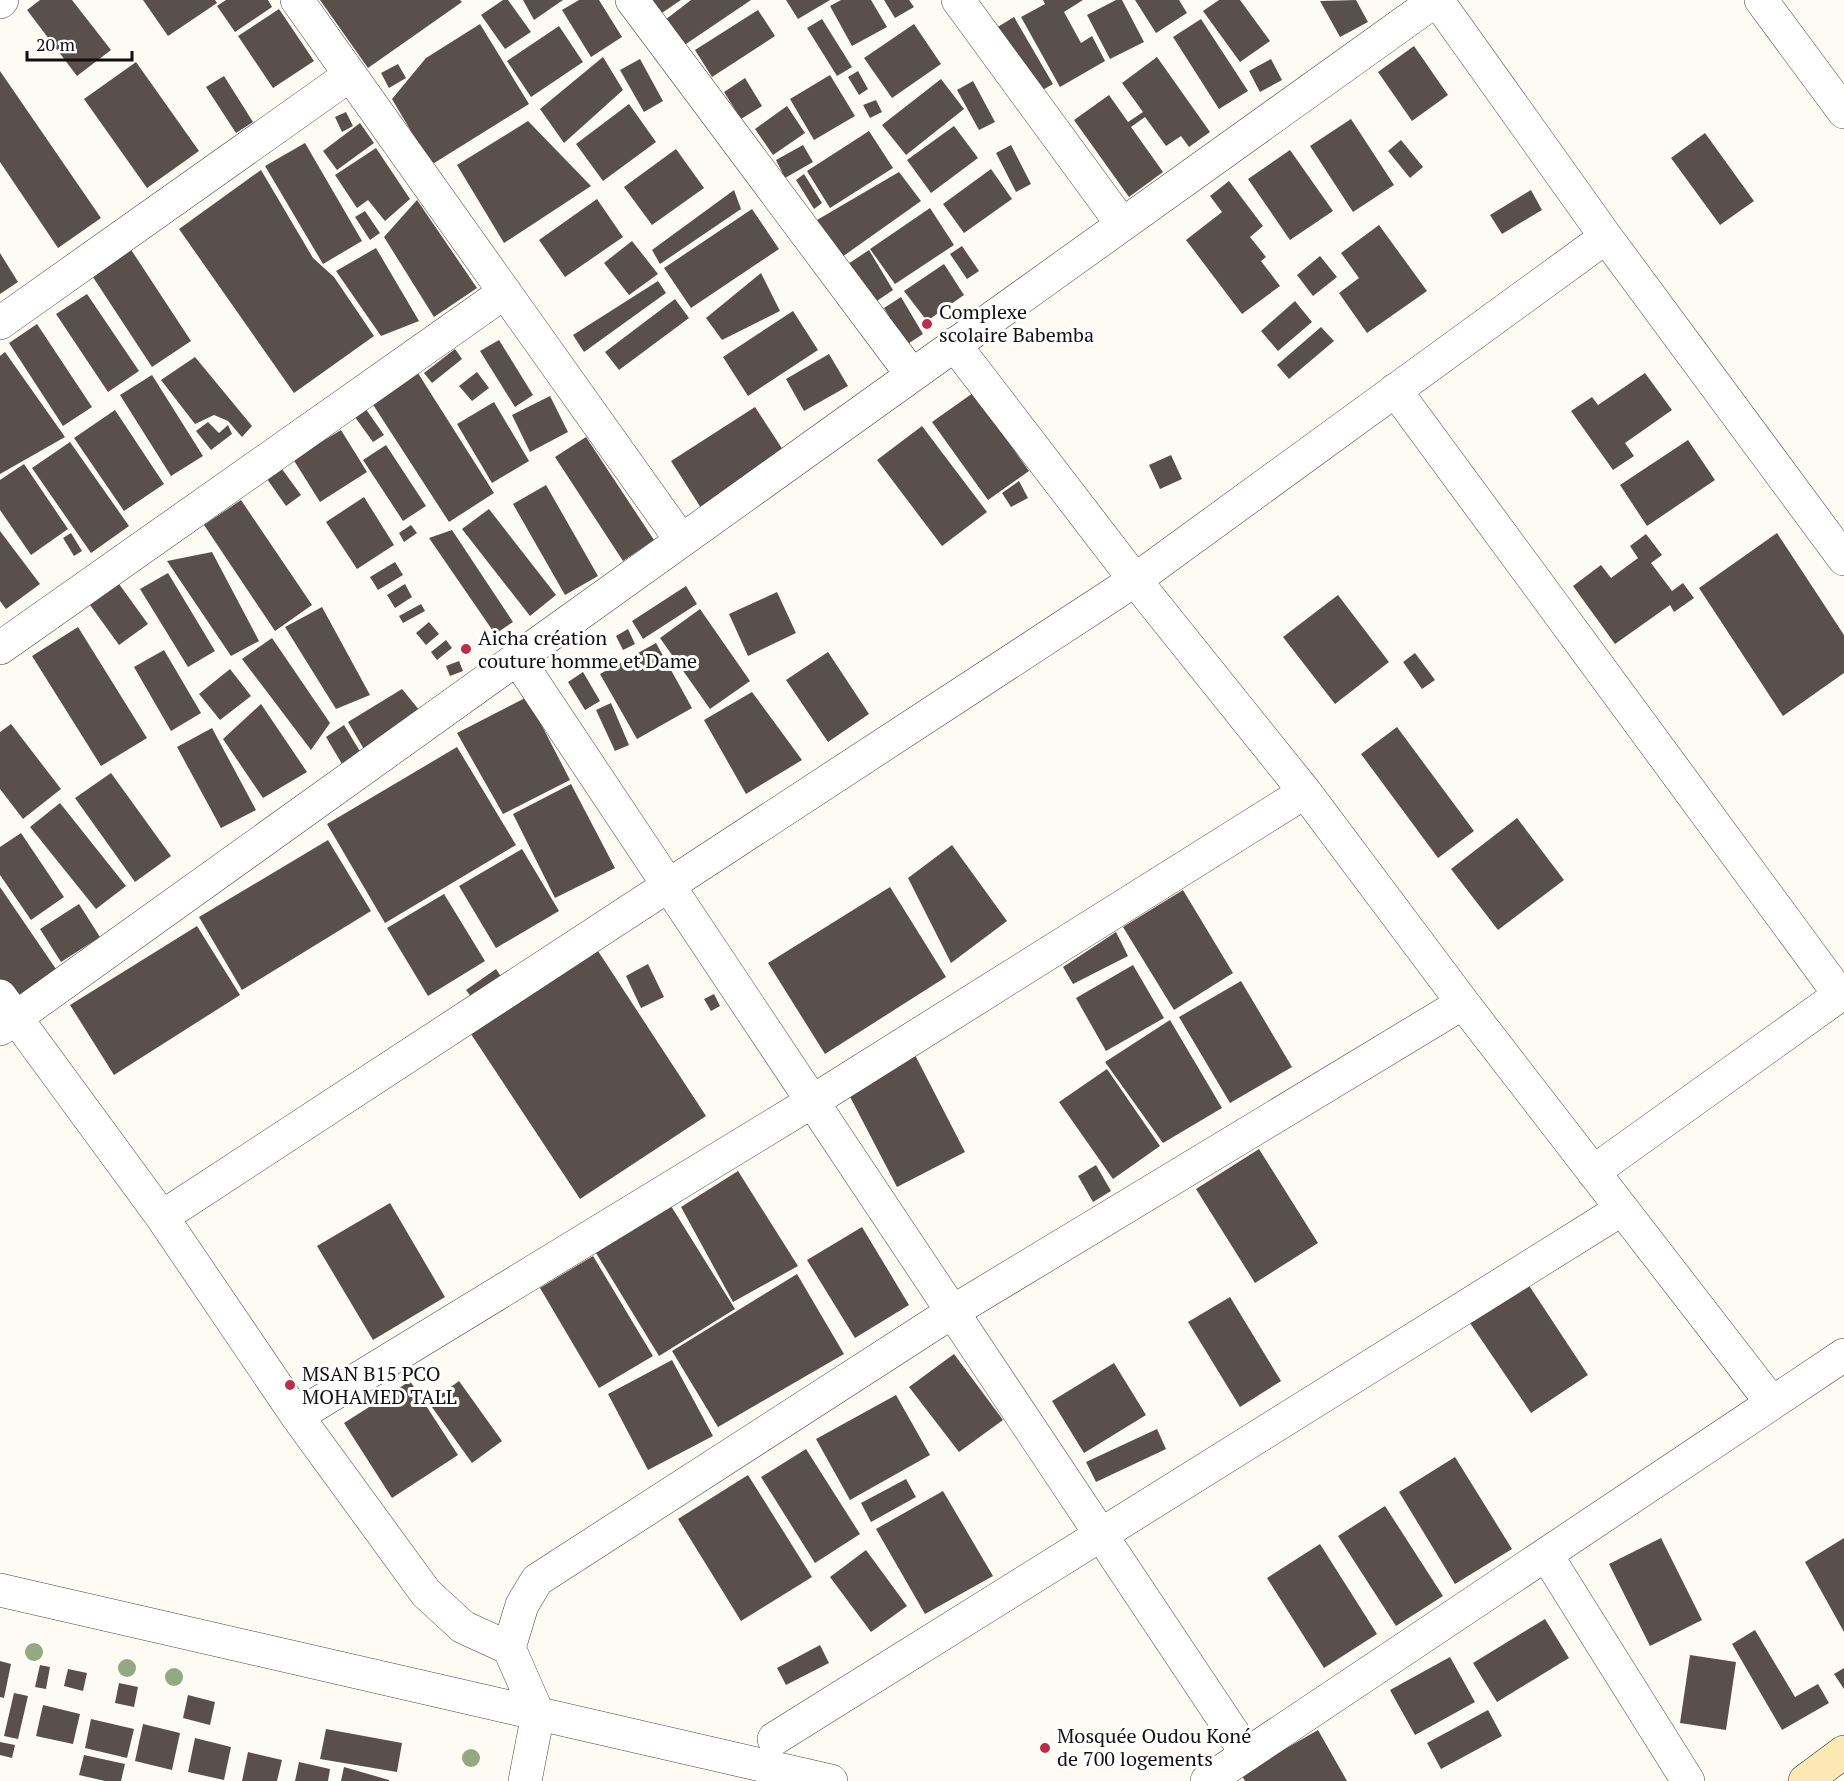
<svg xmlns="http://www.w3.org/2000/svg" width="1844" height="1781" font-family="'PT Serif',serif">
	<rect width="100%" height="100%" fill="#fefbf4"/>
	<!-- building -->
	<path fill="#59504d" d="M40 0H72L111 50 77 76 27 10Z
		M143 0H215L217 3 168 36Z
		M226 0H268L272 7 235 32 217 6Z
		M320 0H460L462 2 368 68Z
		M503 0H508L531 32 505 49 481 15Z
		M523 0H563L534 20Z
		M579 0H599L622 37 591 57 562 10Z
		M639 0H681L653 19Z
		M691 0H751L683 46 665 20Z
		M786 0H830L798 19Z
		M841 0H871L887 27 852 46 830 6Z
		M884 0H909L914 7 895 18Z
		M1043 0H1083L1064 12 1081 43 1092 36 1105 61 1060 87 1021 17 1045 4Z
		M1116 0H1122L1144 42 1110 59 1087 15Z
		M1135 0H1179L1187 13 1156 33Z
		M1219 0H1240L1270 41 1240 62 1203 11Z
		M1356 0 1368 22 1340 37 1320 1Z
		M279 9 314 61 273 88 238 36Z
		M758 10 775 36 712 77 695 50Z
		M1014 17 1053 84 1034 95 996 28Z
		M822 19 852 67 837 76 807 28Z
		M1201 19 1248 91 1219 109 1173 37Z
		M480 24 529 104 431 165 392 99 426 58Z
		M914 24 941 64 892 98 864 58Z
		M559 26 583 62 531 97 507 61Z
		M1414 46 1448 95 1412 121 1378 72Z
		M603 57 623 90 564 143 540 109Z
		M1157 57 1210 132 1189 147 1181 136 1166 146 1145 117 1131 127 1163 172 1129 197 1074 120 1109 95 1128 122 1143 112 1122 83Z
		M640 59 663 101 644 112 620 70Z
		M1271 59 1282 80 1260 92 1249 71Z
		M136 62 199 151 147 188 84 99Z
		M398 64 406 78 389 88 381 73Z
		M0 71 101 218 58 248 0 162Z
		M858 71 868 89 859 95 848 77Z
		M830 75 855 116 814 140 790 99Z
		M224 76 253 122 236 133 206 87Z
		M745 78 762 106 741 119 724 92Z
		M941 79 964 109 906 155 882 125Z
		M973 81 995 122 979 130 957 90Z
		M876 100 882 112 870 118 863 105Z
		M629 104 656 142 603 181 576 144Z
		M787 106 805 133 773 155 755 129Z
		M346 112 353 126 342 132 335 117Z
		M1351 119 1394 185 1353 212 1310 146Z
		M528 121 591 186 504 243 457 165Z
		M360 123 374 143 337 170 323 151Z
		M954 126 978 158 931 193 907 160Z
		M869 131 893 168 830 208 807 171Z
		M1705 133 1754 201 1720 225 1671 158Z
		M1401 140 1423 167 1410 178 1388 151Z
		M305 143 362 241 323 264 265 166Z
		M803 145 813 162 785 178 776 160Z
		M1011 145 1031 184 1016 192 996 153Z
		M376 148 410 199 385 221 368 200 357 208 335 175Z
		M676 149 704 188 652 225 624 187Z
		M1290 150 1333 211 1290 240 1248 179Z
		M991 169 1012 199 964 233 943 204Z
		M261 170 313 258 334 277 374 336 294 393 179 229Z
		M899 172 921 201 842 257 817 220Z
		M804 174 822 203 814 209 796 180Z
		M1229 181 1263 226 1250 237 1266 257 1261 261 1280 286 1242 314 1186 240 1222 212 1210 196Z
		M734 190 741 209 660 264 652 250Z
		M1531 190 1542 210 1502 234 1490 215Z
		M597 199 623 237 565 277 539 240Z
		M417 200 477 288 434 317 384 237Z
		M930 208 954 245 895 284 870 249Z
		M752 209 779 249 691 308 664 268Z
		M365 211 380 233 370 240 355 217Z
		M1379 225 1427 291 1367 333 1339 293 1359 278 1341 253Z
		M632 241 658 274 629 295 604 263Z
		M126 242 191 341 152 367 87 268Z
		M962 246 979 271 967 279 950 254Z
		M376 248 419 321 381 336 336 271Z
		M869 250 893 290 871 305 845 266Z
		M0 253 18 282 0 294Z
		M1320 256 1337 277 1313 296 1297 275Z
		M944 264 964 295 927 321 904 291Z
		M761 273 780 311 722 340 706 318Z
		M658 281 666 293 584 352 573 335Z
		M87 294 139 371 108 392 56 314Z
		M901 297 923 334 906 345 884 308Z
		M675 299 689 318 619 370 605 352Z
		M1295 301 1312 322 1278 351 1261 331Z
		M793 311 818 350 748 396 723 357Z
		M37 324 92 407 63 426 9 343Z
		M1321 327 1334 341 1289 379 1277 365Z
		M499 340 533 395 515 407 480 351Z
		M455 349 462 359 432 383 424 373Z
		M5 352 65 437 0 474V356Z
		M829 354 848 386 804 411 786 379Z
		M195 357 252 426 242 437 228 421 214 415 195 424 161 380Z
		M416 370 494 493 449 522 370 400Z
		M477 372 489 388 472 401 459 386Z
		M1645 373 1672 410 1625 443 1634 456 1613 470 1571 411 1592 397 1598 405Z
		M152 375 203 456 171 476 120 395Z
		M973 393 1029 471 988 500 932 422Z
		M550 396 568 432 530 452 512 415Z
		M494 402 529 461 492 483 457 424Z
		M363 405 384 435 373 442 352 413Z
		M755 407 787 456 703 511 671 461Z
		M115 410 164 484 124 511 74 438Z
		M208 422 219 433 228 425 232 434 211 450 196 431Z
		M922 426 987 512 942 546 877 460Z
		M341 430 367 472 320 502 293 459Z
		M586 437 654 540 623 561 555 457Z
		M1688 440 1715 480 1647 526 1620 485Z
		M70 442 129 526 91 553 32 468Z
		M386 445 426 506 403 521 363 460Z
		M1171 455 1182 479 1160 489 1149 465Z
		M24 464 68 529 31 555 0 510V480Z
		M282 469 301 495 286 506 267 479Z
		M1019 481 1028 498 1011 507 1002 493Z
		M546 485 598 576 565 595 513 504Z
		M364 497 394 545 357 569 326 522Z
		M241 500 312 605 275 631 204 525Z
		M489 509 556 595 530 616 462 529Z
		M411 525 417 533 404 542 399 533Z
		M452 530 513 622 495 634 429 538Z
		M0 531 40 584 6 609 0 601Z
		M71 533 82 551 74 556 63 538Z
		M1777 533 1844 635V673L1783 716 1699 588Z
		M1646 534 1662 555 1651 563 1672 591 1683 583 1694 598 1674 612 1670 605 1615 644 1573 586 1601 565 1611 578 1638 558 1630 546Z
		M212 552 259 641 231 656 167 561Z
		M395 562 403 575 378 590 370 577Z
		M168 573 215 651 188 667 140 589Z
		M119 584 148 624 119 645 90 605Z
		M405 584 412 597 395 608 387 595Z
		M686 586 697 604 643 639 632 621Z
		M777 592 796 633 748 656 729 614Z
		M1338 595 1389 662 1335 704 1283 637Z
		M421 604 425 611 403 623 399 616Z
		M322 607 370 695 336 709 285 627Z
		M700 609 750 681 710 709 660 638Z
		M429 622 439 634 426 645 416 633Z
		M78 627 147 738 101 766 32 656Z
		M628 629 635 644 623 650 616 636Z
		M272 638 330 723 311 750 242 659Z
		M446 640 452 648 437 660 431 652Z
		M656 643 692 708 637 739 600 674Z
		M164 650 201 713 171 731 134 667Z
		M828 652 869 714 828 742 786 680Z
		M1415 653 1435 680 1422 689 1403 662Z
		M459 661 463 671 450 676 446 666Z
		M230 669 251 696 220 720 199 694Z
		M583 672 600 701 585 710 568 682Z
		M402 689 424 716 365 751 348 722Z
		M752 692 802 760 746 794 704 720Z
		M527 697 570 780 503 814 457 733Z
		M611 703 629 745 615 751 596 710Z
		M261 704 307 772 263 798 223 739Z
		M11 724 61 789 23 819 0 789V732Z
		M344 725 361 753 342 764 326 737Z
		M1397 727 1474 831 1438 858 1361 754Z
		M212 728 256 810 221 828 177 747Z
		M457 747 516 845 385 923 327 824Z
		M111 773 171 856 135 882 75 798Z
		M571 784 615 868 555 898 513 814Z
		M60 803 126 886 96 909 30 827Z
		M1517 818 1564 880 1498 930 1451 869Z
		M21 833 64 897 31 920 0 875V847Z
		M328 840 371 911 242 990 199 917Z
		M952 845 1007 921 951 963 908 878Z
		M522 849 559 911 496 948 459 886Z
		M0 887 60 975 16 1006 0 982Z
		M890 887 946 977 825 1054 768 963Z
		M1183 890 1233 973 1174 1010 1123 927Z
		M444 894 485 961 428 996 387 928Z
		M79 904 100 937 61 962 40 929Z
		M197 926 240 995 114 1075 70 1005Z
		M1116 932 1128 956 1073 984 1063 967Z
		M598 951 706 1116 580 1199 471 1034Z
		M648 964 664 997 641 1008 626 976Z
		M1133 965 1164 1018 1106 1051 1076 998Z
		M496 969 504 981 475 1002 466 990Z
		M1241 981 1292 1067 1230 1103 1179 1017Z
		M714 994 720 1006 711 1011 704 999Z
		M1170 1020 1222 1108 1163 1143 1105 1062Z
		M915 1055 965 1152 897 1187 847 1091Z
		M1107 1069 1160 1146 1113 1179 1059 1102Z
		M1259 1149 1318 1243 1255 1283 1196 1189Z
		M1096 1165 1111 1191 1093 1202 1078 1176Z
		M738 1171 798 1266 733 1302 681 1207Z
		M390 1203 445 1297 373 1340 317 1246Z
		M671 1206 735 1309 659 1356 596 1253Z
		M862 1227 909 1305 855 1338 807 1260Z
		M593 1256 653 1356 599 1388 540 1288Z
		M797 1274 844 1354 718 1427 672 1351Z
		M1528 1284 1588 1375 1531 1413 1470 1323Z
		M1230 1297 1281 1381 1240 1407 1188 1322Z
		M954 1354 1003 1420 959 1452 909 1387Z
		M672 1360 713 1436 648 1470 608 1394Z
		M1114 1363 1146 1415 1084 1453 1052 1401Z
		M410 1381 458 1455 392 1498 344 1423Z
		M459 1381 502 1441 472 1463 429 1403Z
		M896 1395 930 1455 850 1500 816 1439Z
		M1157 1429 1166 1449 1096 1482 1086 1462Z
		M806 1449 860 1534 815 1563 761 1477Z
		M1455 1457 1512 1549 1455 1584 1399 1492Z
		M748 1475 812 1577 741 1621 678 1519Z
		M906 1479 916 1497 871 1522 861 1503Z
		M943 1491 993 1576 925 1614 876 1529Z
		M1385 1506 1443 1596 1396 1626 1338 1536Z
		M1661 1538 1702 1620 1650 1646 1609 1564Z
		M1844 1538V1632L1805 1562Z
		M1320 1544 1377 1634 1324 1668 1267 1578Z
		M866 1550 907 1606 871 1632 830 1577Z
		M1545 1619 1569 1658 1497 1702 1473 1663Z
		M1755 1630 1795 1697 1818 1684 1829 1703 1782 1730 1732 1644Z
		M820 1645 829 1663 786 1685 777 1668Z
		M1690 1655 1736 1662 1726 1730 1680 1723Z
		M1450 1657 1475 1702 1415 1735 1390 1690Z
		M0 1661 11 1664 4 1698 0 1697Z
		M40 1665 50 1667 46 1689 35 1687Z
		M1844 1668V1689L1834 1674Z
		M68 1669 87 1673 83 1691 64 1686Z
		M119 1683 138 1687 134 1707 115 1703Z
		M14 1693 28 1696 18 1739 4 1736Z
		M188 1695 215 1702 210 1725 183 1718Z
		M43 1705 80 1714 73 1744 36 1736Z
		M1488 1710 1502 1736 1441 1769 1427 1743Z
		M91 1719 134 1729 127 1758 85 1748Z
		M143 1724 180 1733 172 1770 135 1761Z
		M326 1729 402 1743 397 1772 320 1759Z
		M1318 1730 1347 1781H1245L1241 1774Z
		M195 1738 231 1747 224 1780 188 1772Z
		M0 1742 15 1745 12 1758 0 1755Z
		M248 1752 282 1760 277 1781H242Z
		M84 1755 125 1764 121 1781H105L79 1775Z
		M299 1762 330 1769 328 1781H295Z
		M344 1767 389 1780V1781H341Z"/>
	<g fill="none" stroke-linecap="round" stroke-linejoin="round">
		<!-- street casing -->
		<g stroke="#434343" stroke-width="34">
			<path id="street" d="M297 0 681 540
				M632 0 912 375
				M958 0 1122 224
				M1437 0 1606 237 1844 559
				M1761 0 1844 112
				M0 2 2 0
				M0 323 350 75
				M954 344 1135 580 1305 792 1463 1003 1772 1403
				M1395 390 1840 995
				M0 648 505 292
				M517 658 1247 1754
				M0 996 162 1217 297 1416 426 1593 463 1627 509 1648
				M0 1029 1436 0
				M1593 1172 1844 992
				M162 1217 1135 580 1606 237
				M297 1416 813 1101 1305 792
				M1547 1556 1688 1781
				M0 1590 831 1781
				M774 1739 1622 1209
				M525 1781 538 1714 509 1648 522 1605 537 1580 952 1312 1463 1003
				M1207 1781 1844 1355"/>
		</g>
		<!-- secondary casing -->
		<g stroke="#323232" stroke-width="34">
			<path id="secondary" d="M1805 1781 1844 1752"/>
		</g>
		<!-- street -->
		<use href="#street" stroke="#fff" stroke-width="33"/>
		<!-- secondary -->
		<use href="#secondary" stroke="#fbe8b3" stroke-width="33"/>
	</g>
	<!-- trees -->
	<g fill="#93a981">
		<circle cx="34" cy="1652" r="9"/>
		<circle cx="127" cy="1668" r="9"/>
		<circle cx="174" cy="1677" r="9"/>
		<circle cx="471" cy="1758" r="9"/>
	</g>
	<!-- markers -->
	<g fill="#bb2e49" stroke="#fff" stroke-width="2">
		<circle cx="927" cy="324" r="6"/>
		<circle cx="466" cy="649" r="6"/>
		<circle cx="290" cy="1385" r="6"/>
		<circle cx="1045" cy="1748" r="6"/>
	</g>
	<g text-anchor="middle" stroke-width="6" stroke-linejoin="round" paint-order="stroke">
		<!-- poi labels -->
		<g font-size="20" fill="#101010" stroke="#fff" text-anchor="start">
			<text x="939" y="319">Complexe<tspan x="939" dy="23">scolaire Babemba</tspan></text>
			<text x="478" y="645">Aicha création<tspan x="478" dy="23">couture homme et Dame</tspan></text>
			<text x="302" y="1381">MSAN B15 PCO<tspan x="302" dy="23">MOHAMED TALL</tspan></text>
			<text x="1057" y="1743">Mosquée Oudou Koné<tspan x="1057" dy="23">de 700 logements</tspan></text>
		</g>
	</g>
	<!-- scale -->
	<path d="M27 51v9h105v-9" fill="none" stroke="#101010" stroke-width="3"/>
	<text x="36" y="51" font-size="18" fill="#101010" stroke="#ffffff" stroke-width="4.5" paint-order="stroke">20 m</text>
</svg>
